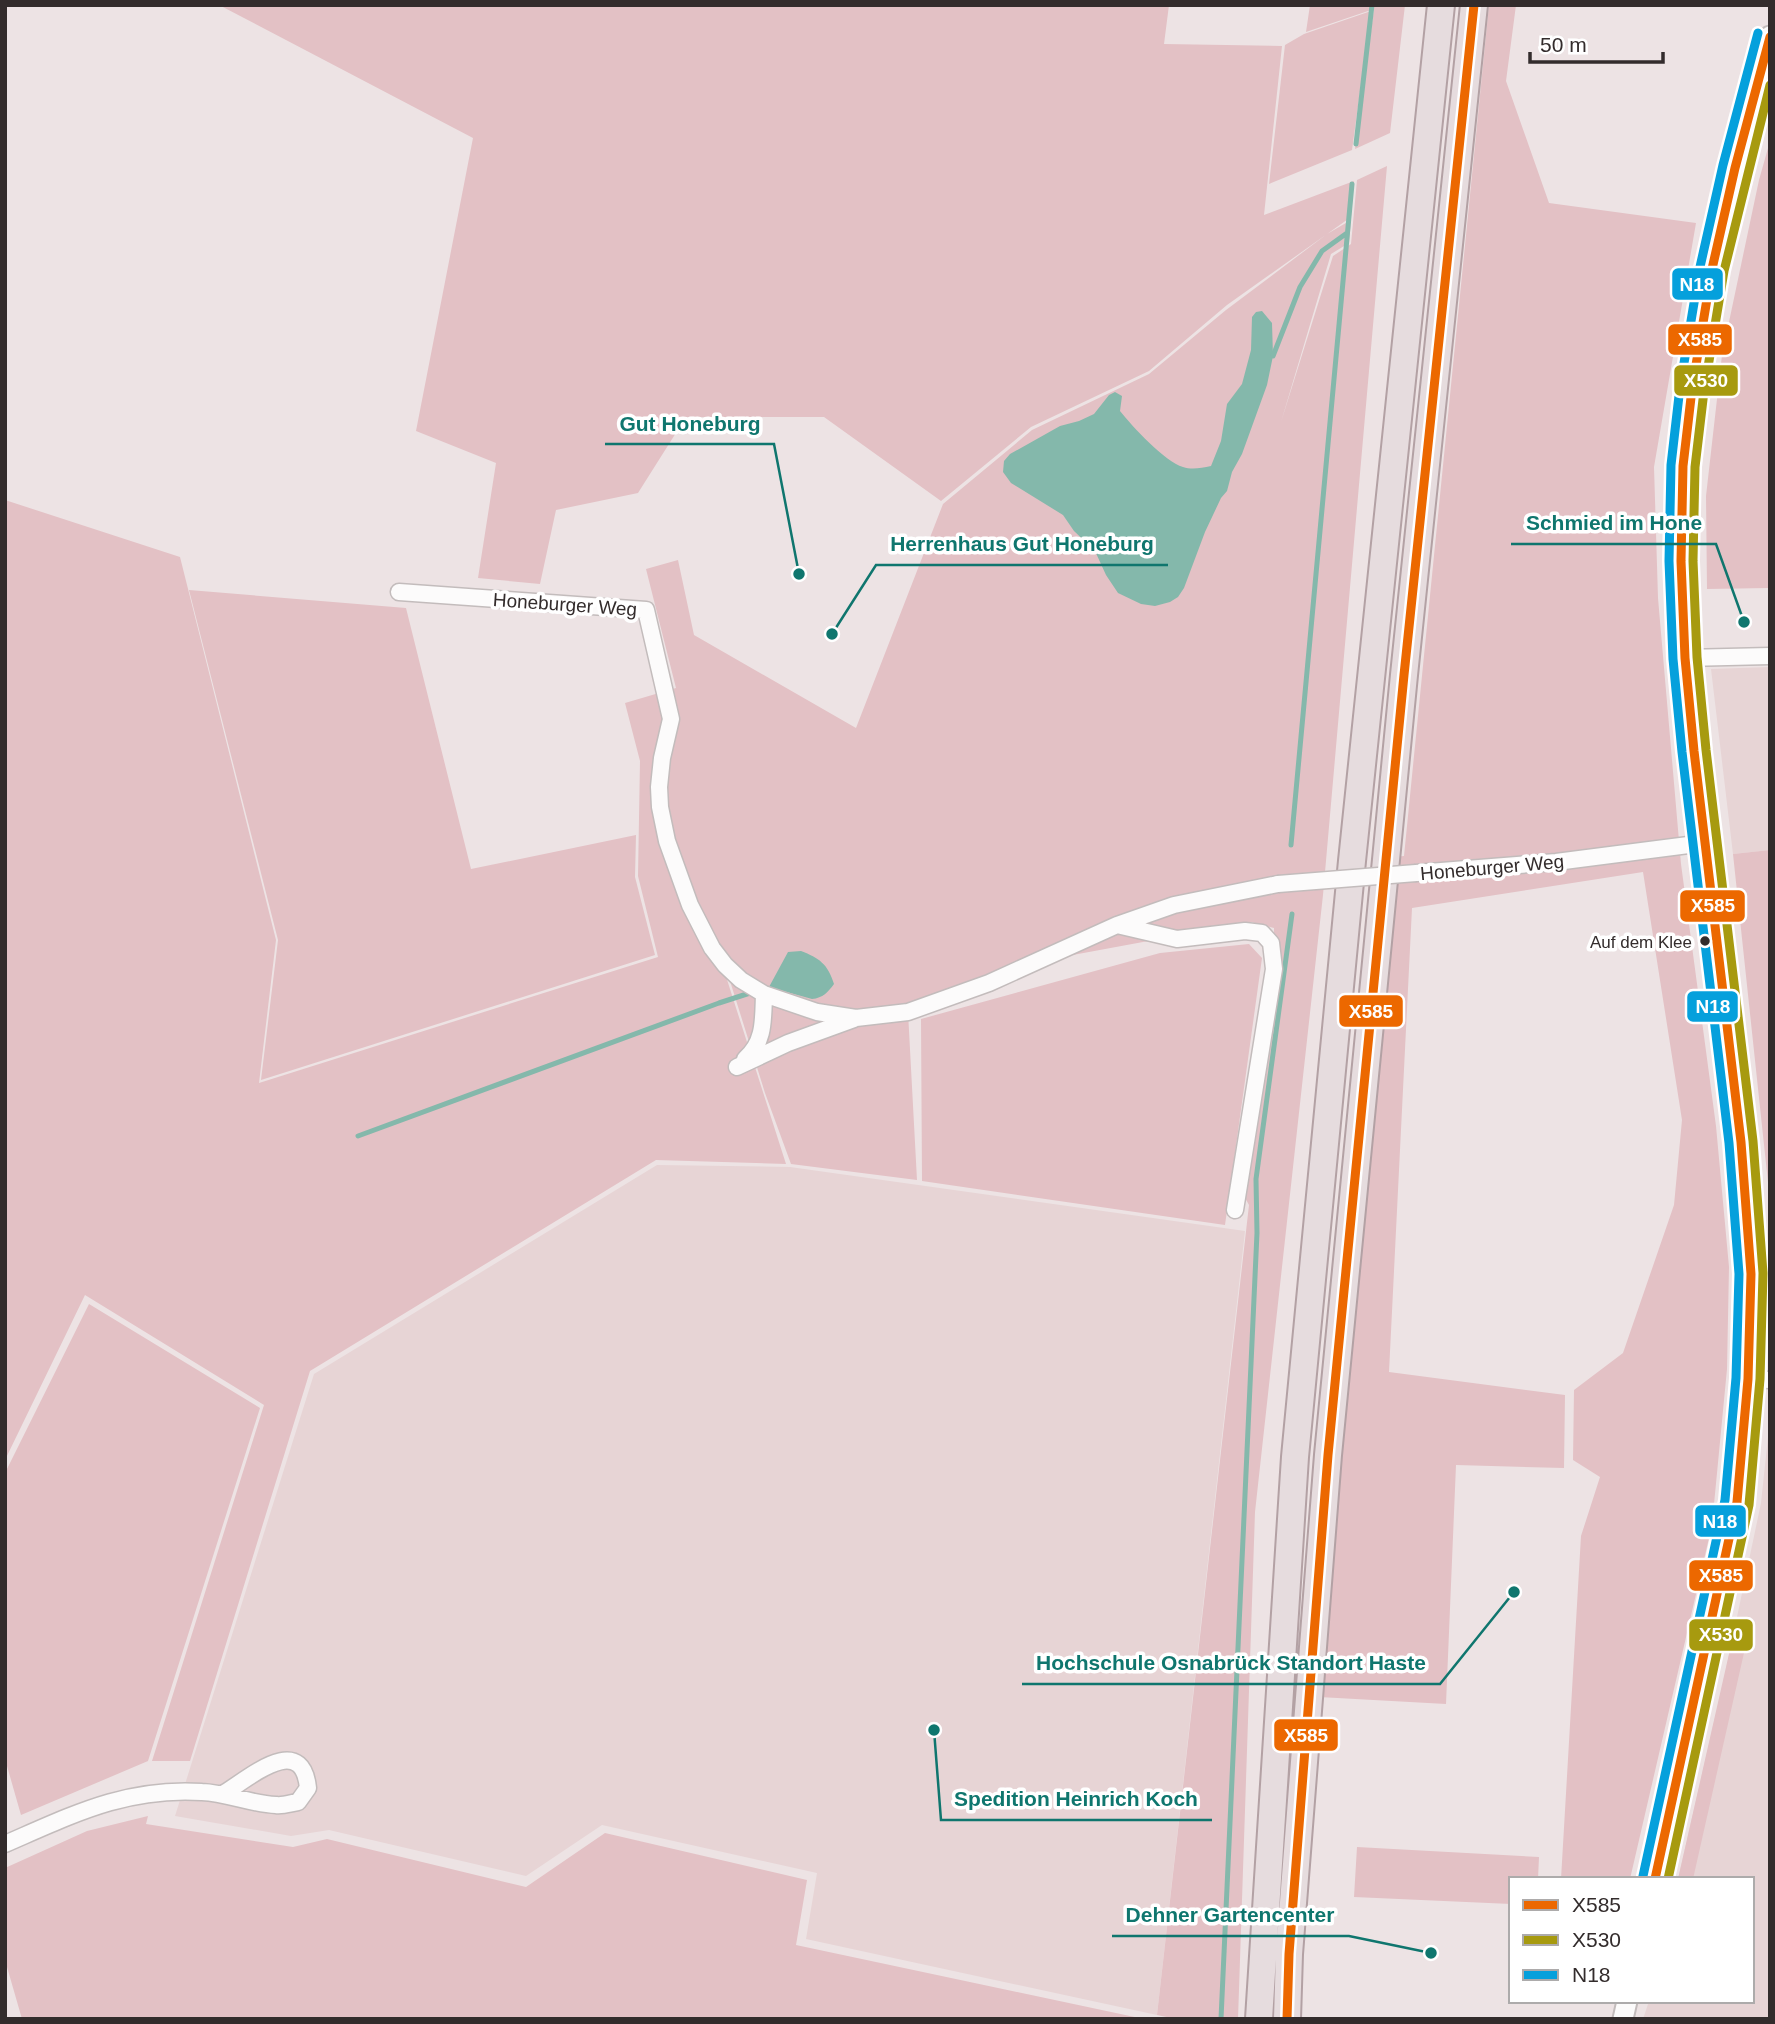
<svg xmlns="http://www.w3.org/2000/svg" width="1775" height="2024" font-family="Arial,sans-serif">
	<rect width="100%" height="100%" fill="#ede3e4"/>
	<!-- built -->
	<path fill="#e7d4d5" d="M1770 667V850L1733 854 1711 669Z
		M657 1165 790 1167 1245 1231 1157 2015 806 1939 817 1873 602 1825 526 1876 329 1830 291 1836 175 1816 314 1374Z
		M1770 1418V2019H1643L1649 2001H1752V1879H1678L1725 1674 1761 1503Z"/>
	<!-- green -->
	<path fill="#e3c1c5" d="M219 5H1169L1164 44 1282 46 1264 215 1354 181 1351 217 1227 305 1149 371 1031 427 941 501 824 417H686L638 493 556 510 540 584 478 578 496 463 416 431 473 138Z
		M1310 5H1405L1390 133 1355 149 1374 9 1306 32Z
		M1489 5H1516L1506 81 1549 203 1696 223 1654 467 1658 598 1681 864 1716 1126 1729 1267 1727 1369 1712 1525 1630 1879H1561L1581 1536 1600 1477 1573 1460 1574 1390 1623 1353 1674 1205 1682 1120 1643 872 1412 908 1389 1372 1565 1395 1564 1468 1456 1465 1446 1704 1319 1697 1394 857 1404 856Z
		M1371 11 1352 150 1269 184 1285 45 1304 34Z
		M1770 141V614L1769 588 1707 589 1706 496 1722 355 1759 180Z
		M1387 166 1323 895 1255 1512 1238 2019H1176L1157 2015 1249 1205 1239 1187 1274 969V928L1251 922 1008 967 908 1012 917 1180 791 1164 765 1093 725 965 722 964 786 1164 656 1160 310 1371 190 1761H152L264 1405 85 1295 5 1460V500L180 557 276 940 259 1083 658 957 638 876 640 761 625 703 676 688 646 569 678 560 694 635 856 728 943 504 1032 430 1149 374 1226 310 1327 234 1351 220 1349 243 1331 254 1281 422 1333 256 1351 244 1357 180Z
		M189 590 406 608 471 869 636 835 635 877 655 955 261 1080 278 940Z
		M1770 850V1201L1733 854Z
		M1249 944 1262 958 1225 1225 922 1181 921 1019 1160 953Z
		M89 1304 260 1408 148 1761 21 1815 5 1759V1473Z
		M1746 1644 1693 1879H1678L1731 1645Z
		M148 1816 146 1824 293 1847 327 1839 526 1887 605 1833 807 1880 796 1945 1144 2019H22L5 1960V1868L87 1831Z
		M1357 1847 1539 1857 1538 1879H1511V1904L1354 1897Z"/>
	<!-- water -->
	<path fill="#84b8ab" d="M1262 311 1272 323 1273 356 1267 385 1242 454 1232 472 1227 491 1221 498 1205 532 1184 588 1178 597 1170 602 1155 606 1141 604 1118 593 1106 575 1095 551 1074 531 1063 515 1011 483 1003 472 1004 461 1010 454 1060 426 1079 421 1094 414 1109 395 1115 392 1122 396 1120 411C1132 426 1165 462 1183 467 1192 470 1201 468 1211 466L1221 441 1227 404 1242 384 1251 350 1252 317 1256 312Z
		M801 951C819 958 828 964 834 984 828 992 823 998 812 999L769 987 788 952Z"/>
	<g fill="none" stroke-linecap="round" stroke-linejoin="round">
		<!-- stream -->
		<path stroke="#84b8ab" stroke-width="5" d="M1356 144 1372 5
			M1273 356 1300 287 1322 251 1347 233
			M1291 845 1352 184
			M358 1136 719 1003 753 992
			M1221 2019 1257 1233 1256 1179 1292 914"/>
		<!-- minor casing -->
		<g stroke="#c3bcbc" stroke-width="19">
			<path id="minor" d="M399 592 646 610 671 719 662 758 659 787 660 807 667 841 690 905 712 948 725 965 741 980 764 994 817 1012 856 1018 908 1012 989 983 1117 925 1174 905 1278 884
				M1685 658 1770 656
				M1416 873 1556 862 1704 843
				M1117 925 1177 939 1245 931 1262 933 1271 943 1274 969 1235 1210
				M745 1059C765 1042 763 1019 764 994
				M737 1067 788 1043 854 1019
				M1748 1379 1770 1380
				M5 1844C72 1815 126 1787 202 1792 227 1793 251 1804 276 1805 283 1806 291 1803 298 1802L308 1788C302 1731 249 1778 223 1794"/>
		</g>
		<!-- tertiary casing -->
		<g stroke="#c3bcbc" stroke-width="23">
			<path id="tertiary" d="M1655 1879 1737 1502 1748 1379 1751 1274 1741 1142 1715 940 1694 751 1685 658 1681 561 1683 466 1692 389 1712 269 1735 168 1770 36
				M1623 2019 1627 2001"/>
		</g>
		<!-- trunk casing -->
		<g stroke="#b3a1a4" stroke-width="30">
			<path id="trunk" d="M1259 2019 1295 1457 1352 861 1441 5
				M1287 2019 1289 1954 1328 1455 1404 675 1474 5"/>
		</g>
		<!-- minor -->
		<use href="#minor" stroke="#fcfbfb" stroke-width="16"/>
		<!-- tertiary -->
		<use href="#tertiary" stroke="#fcfbfb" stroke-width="19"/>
		<!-- trunk -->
		<use href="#trunk" stroke="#e6dcde" stroke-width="26"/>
		<!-- minor-bridge casing -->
		<g stroke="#c3bcbc" stroke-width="19" stroke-linecap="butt">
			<path id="minor-bridge" d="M1278 884 1416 873"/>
		</g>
		<!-- minor-bridge -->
		<use href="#minor-bridge" stroke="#fcfbfb" stroke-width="16"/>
		<!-- bus-1 casing -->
		<g stroke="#fff" stroke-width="14">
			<path id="bus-1" d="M1655 1879 1737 1502 1748 1379 1751 1274 1741 1142 1694 751 1685 658 1681 561 1683 466 1692 389 1712 269 1735 168 1770 37
				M1287 2019 1289 1954 1328 1455 1404 675 1474 5"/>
		</g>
		<!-- bus-2 casing -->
		<g stroke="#fff" stroke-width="14">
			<path id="bus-2" d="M1668 1879 1749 1505 1760 1379 1763 1273 1753 1141 1706 750 1697 657 1693 561 1695 467 1704 391 1724 271 1770 85"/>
		</g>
		<!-- bus-3 casing -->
		<g stroke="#fff" stroke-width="14">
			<path id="bus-3" d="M1643 1876 1725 1500 1736 1378 1739 1274 1729 1143 1682 752 1673 659 1669 561 1671 465 1680 387 1700 267 1723 165 1758 33"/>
		</g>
		<!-- bus-1 -->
		<use href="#bus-1" stroke="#ec6800" stroke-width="9"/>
		<!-- bus-2 -->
		<use href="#bus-2" stroke="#a79a0f" stroke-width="9"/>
		<!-- bus-3 -->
		<use href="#bus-3" stroke="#05a0dc" stroke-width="9"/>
	</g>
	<!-- markers -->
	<circle fill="#332c2c" stroke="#fff" stroke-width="2.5" cx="1705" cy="941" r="6"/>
	<g text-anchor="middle" stroke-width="7" stroke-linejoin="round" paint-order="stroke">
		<!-- bus labels -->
		<g font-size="17" fill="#332c2c" stroke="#fff" text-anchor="end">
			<text x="1692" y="948">Auf dem Klee</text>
		</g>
		<!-- street labels -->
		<g font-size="19" fill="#332c2c" stroke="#fff">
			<text transform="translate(565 604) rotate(4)" y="7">Honeburger Weg</text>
			<text transform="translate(1492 867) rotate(-5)" y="7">Honeburger Weg</text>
		</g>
	</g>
	<!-- callouts -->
	<path fill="none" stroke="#0f766e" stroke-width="2.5" d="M799 574L774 444H605M1744 622L1716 544H1511M832 634L876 565H1168M1514 1592L1440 1684H1022M934 1730L941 1820H1212M1431 1953L1349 1936H1112"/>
	<g fill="#0f766e" stroke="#fff" stroke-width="2.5">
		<circle cx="799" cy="574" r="7"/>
		<circle cx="1744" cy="622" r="7"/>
		<circle cx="832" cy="634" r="7"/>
		<circle cx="1514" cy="1592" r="7"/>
		<circle cx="934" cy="1730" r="7"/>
		<circle cx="1431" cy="1953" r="7"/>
	</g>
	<g font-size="21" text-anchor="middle" font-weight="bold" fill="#0f766e" stroke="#fff" stroke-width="7" stroke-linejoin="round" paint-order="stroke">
		<text x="690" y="431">Gut Honeburg</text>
		<text x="1614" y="530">Schmied im Hone</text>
		<text x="1022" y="551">Herrenhaus Gut Honeburg</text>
		<text x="1231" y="1670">Hochschule Osnabrück Standort Haste</text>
		<text x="1076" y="1806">Spedition Heinrich Koch</text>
		<text x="1230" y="1922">Dehner Gartencenter</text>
	</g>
	<g stroke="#fff" stroke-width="2.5">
		<rect x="1671" y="267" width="53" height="34" rx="7" fill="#05a0dc"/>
		<rect x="1667" y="323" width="66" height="33" rx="7" fill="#ec6800"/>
		<rect x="1673" y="364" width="66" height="33" rx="7" fill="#a79a0f"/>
		<rect x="1679" y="889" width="67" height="34" rx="7" fill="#ec6800"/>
		<rect x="1686" y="990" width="53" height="33" rx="7" fill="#05a0dc"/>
		<rect x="1338" y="994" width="66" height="34" rx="7" fill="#ec6800"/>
		<rect x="1694" y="1504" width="53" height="34" rx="7" fill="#05a0dc"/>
		<rect x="1688" y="1559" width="66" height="33" rx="7" fill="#ec6800"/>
		<rect x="1688" y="1618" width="66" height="34" rx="7" fill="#a79a0f"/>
		<rect x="1273" y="1718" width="66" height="34" rx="7" fill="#ec6800"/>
	</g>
	<g font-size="19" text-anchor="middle" font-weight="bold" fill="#fff">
		<text x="1697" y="291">N18</text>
		<text x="1700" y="346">X585</text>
		<text x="1706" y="387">X530</text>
		<text x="1713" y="912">X585</text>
		<text x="1713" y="1013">N18</text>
		<text x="1371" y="1018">X585</text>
		<text x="1720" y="1528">N18</text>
		<text x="1721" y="1582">X585</text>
		<text x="1721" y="1641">X530</text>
		<text x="1306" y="1742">X585</text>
	</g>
	<!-- border -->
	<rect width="1775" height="2024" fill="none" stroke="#332c2c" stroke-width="14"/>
	<!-- legend -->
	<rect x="1509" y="1877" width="245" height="126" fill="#ffffff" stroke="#adabab" stroke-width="2"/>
	<rect x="1523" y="1900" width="35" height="10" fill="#ec6800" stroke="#adabab" stroke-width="2"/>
	<text x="1572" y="1912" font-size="21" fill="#332c2c">X585</text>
	<rect x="1523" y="1935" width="35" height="10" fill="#a79a0f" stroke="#adabab" stroke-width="2"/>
	<text x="1572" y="1947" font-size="21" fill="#332c2c">X530</text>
	<rect x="1523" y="1970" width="35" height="10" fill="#05a0dc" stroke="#adabab" stroke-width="2"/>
	<text x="1572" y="1982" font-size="21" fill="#332c2c">N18</text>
	<!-- scale -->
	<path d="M1530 52v10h133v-10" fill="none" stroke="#332c2c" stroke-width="3.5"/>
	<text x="1540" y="52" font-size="21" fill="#332c2c" stroke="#ffffff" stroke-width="5" paint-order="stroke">50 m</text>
</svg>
